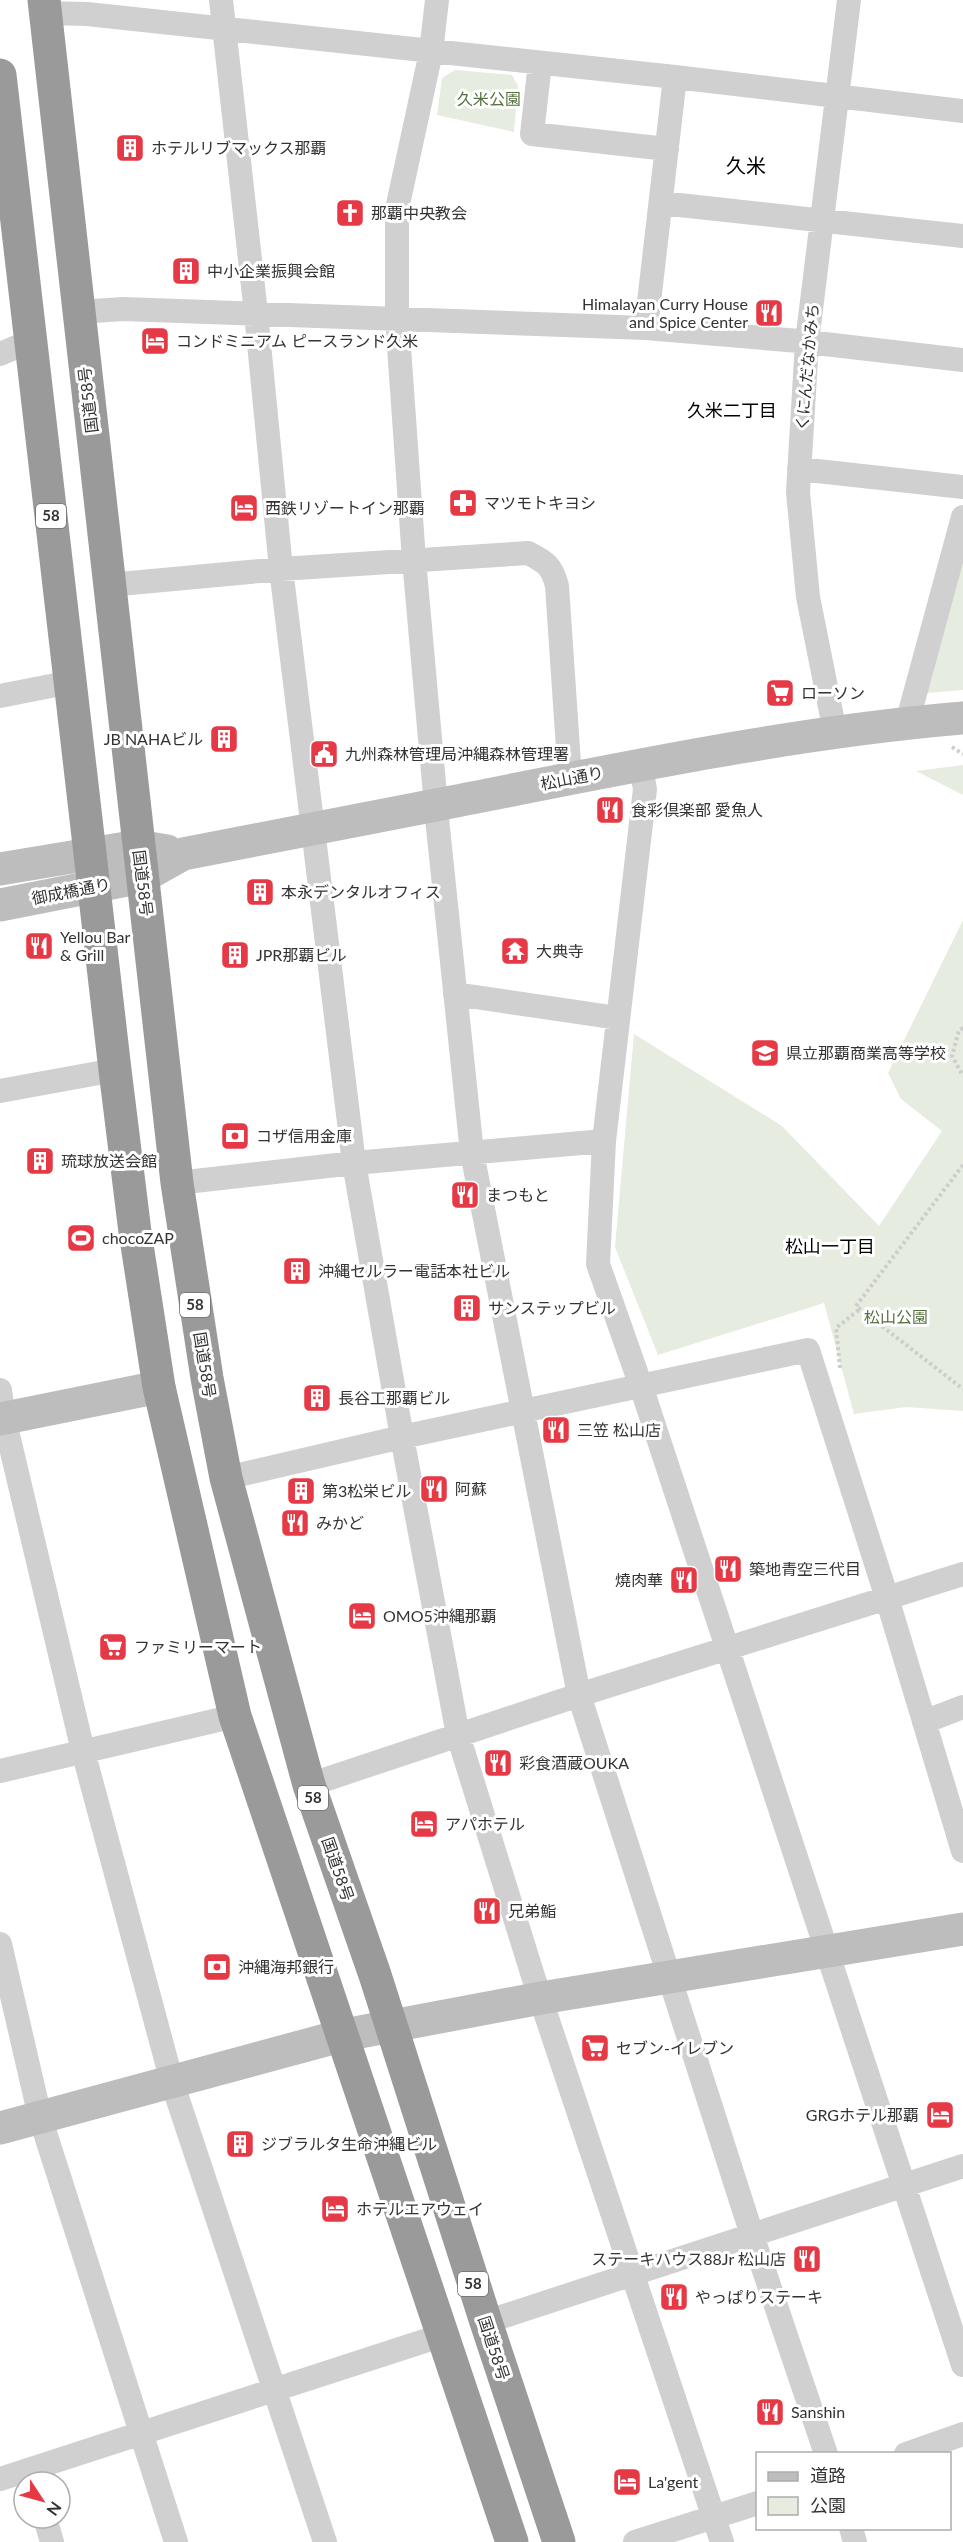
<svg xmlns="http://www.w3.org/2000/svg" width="963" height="2542" font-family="Lato,'Noto Sans JP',sans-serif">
	<rect width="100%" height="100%" fill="#fff"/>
	<!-- green -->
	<path fill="#e6ecdf" d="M455 70 512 75 518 86 514 132 437 115 442 78Z
		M963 532V690L927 693Z
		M963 765V795L916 771Z
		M963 920V1411L906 1407 854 1414 824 1303 658 1355 615 1247 634 1034 782 1126 879 1226 942 1131 901 1099 888 1073Z"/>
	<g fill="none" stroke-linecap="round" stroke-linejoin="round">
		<!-- path -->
		<path stroke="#cdcdcd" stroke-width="4" stroke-dasharray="3 3" stroke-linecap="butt" d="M952 747 963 754
			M963 1028 959 1030 952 1056 963 1076
			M963 1165 856 1306 963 1389
			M840 1368 836 1328 860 1309"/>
		<!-- street -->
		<path stroke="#d0d0d0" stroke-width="24" d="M221 0 256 313 281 569 354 1163 402 1437 458 1735 533 1976 722 2542
			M437 0 431 52 397 209V319L414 560 438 828 472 1153 579 1695 752 2235 826 2454
			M46 13 87 14 675 77 963 111
			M540 63 532 134 667 149
			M661 203 963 236
			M78 312 123 309 646 328 799 341 963 360
			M646 328 675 77
			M0 354 31 341
			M799 469 963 487
			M109 585 281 569 528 553C546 562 552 566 557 586L570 778
			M0 696 71 682
			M907 723 963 517
			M835 732 808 597 798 492 807 342 849 0
			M640 764 645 789 604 1141 598 1264 641 1386 963 2365
			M455 994 618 1018
			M0 1091 115 1070
			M177 1183 354 1163 604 1141
			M0 1390 4 1418 83 1751 172 2082 325 2542
			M226 1478 402 1437 808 1350 887 1598 963 1851
			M924 1722 963 1707
			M0 1771 235 1716
			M309 1785 579 1695 963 1574
			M0 1944 40 2117 176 2542
			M486 2322 963 2166
			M906 2454 963 2434
			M0 2479 443 2335
			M45 2518 52 2542
			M851 2528 855 2542
			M635 2542 758 2503"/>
		<!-- secondary -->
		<path stroke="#bdbdbd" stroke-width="33" d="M0 869 138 846 167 851
			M0 905 142 877 183 854C267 837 352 822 436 805 611 771 785 733 963 718
			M0 1419 159 1387
			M0 2128 344 2035 541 1998 963 1929"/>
		<!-- highway -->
		<path stroke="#9a9a9a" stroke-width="33" d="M44 0 177 1183 207 1378 226 1478 309 1785 375 1975 486 2322 559 2542
			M0 75 115 1070 135 1232 159 1387 235 1716 512 2542"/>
	</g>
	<!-- icons -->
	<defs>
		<g id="building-square" transform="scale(1.5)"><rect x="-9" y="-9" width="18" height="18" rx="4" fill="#e63946" stroke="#fff"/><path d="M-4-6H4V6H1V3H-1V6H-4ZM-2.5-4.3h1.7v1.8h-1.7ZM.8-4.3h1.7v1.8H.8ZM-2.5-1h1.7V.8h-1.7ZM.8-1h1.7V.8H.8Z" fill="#fff"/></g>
		<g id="church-square" transform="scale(1.5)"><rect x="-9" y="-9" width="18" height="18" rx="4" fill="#e63946" stroke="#fff"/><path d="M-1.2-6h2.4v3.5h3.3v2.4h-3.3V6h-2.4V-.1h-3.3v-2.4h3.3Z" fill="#fff"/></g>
		<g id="restaurant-square" transform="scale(1.5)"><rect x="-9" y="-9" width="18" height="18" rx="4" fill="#e63946" stroke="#fff"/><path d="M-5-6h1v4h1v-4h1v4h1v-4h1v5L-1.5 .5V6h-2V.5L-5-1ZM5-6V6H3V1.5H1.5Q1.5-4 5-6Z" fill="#fff"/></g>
		<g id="hotel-square" transform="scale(1.5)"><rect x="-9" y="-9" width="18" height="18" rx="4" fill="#e63946" stroke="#fff"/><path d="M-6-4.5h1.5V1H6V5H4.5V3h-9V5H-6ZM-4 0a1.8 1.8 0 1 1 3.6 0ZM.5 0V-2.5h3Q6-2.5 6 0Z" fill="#fff"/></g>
		<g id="pharmacy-square" transform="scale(1.5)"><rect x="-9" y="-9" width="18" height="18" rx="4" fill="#e63946" stroke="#fff"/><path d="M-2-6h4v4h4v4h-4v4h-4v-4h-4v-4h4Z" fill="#fff"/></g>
		<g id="supermarket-square" transform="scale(1.5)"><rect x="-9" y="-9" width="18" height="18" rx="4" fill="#e63946" stroke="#fff"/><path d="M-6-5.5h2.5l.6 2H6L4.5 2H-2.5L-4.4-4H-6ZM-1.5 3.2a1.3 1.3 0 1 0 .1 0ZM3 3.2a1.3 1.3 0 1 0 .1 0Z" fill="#fff"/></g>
		<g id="civic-square" transform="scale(1.5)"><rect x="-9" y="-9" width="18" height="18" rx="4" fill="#e63946" stroke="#fff"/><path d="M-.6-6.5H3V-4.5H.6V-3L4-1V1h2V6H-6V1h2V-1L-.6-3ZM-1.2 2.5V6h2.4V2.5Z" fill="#fff"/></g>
		<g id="temple-square" transform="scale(1.5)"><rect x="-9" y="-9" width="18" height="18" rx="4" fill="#e63946" stroke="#fff"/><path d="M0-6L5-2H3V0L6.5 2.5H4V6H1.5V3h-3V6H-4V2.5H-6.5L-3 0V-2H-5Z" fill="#fff"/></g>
		<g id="school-square" transform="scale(1.5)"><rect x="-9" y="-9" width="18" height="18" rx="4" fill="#e63946" stroke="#fff"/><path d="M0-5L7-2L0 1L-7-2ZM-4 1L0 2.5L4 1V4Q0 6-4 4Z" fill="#fff"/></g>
		<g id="bank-square" transform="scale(1.5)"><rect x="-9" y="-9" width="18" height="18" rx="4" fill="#e63946" stroke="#fff"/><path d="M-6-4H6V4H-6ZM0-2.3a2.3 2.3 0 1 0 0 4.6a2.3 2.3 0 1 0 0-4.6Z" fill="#fff"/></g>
		<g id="stadium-square" transform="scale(1.5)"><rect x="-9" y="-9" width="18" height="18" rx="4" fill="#e63946" stroke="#fff"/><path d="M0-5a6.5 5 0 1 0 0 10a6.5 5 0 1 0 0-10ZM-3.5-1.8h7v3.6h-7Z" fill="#fff"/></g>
	</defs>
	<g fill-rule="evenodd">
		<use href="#building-square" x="130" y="148"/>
		<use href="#church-square" x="350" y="213"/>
		<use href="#building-square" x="186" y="271"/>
		<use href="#restaurant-square" x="769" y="313"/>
		<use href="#hotel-square" x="155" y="341"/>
		<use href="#pharmacy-square" x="463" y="503"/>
		<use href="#hotel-square" x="244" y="508"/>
		<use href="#supermarket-square" x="780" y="693"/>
		<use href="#building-square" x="224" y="739"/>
		<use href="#civic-square" x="324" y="754"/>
		<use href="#restaurant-square" x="610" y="810"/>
		<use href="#building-square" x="260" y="892"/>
		<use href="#restaurant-square" x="39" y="946"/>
		<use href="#temple-square" x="515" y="951"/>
		<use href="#building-square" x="235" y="955"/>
		<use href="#school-square" x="765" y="1053"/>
		<use href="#bank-square" x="235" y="1136"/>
		<use href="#building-square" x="40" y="1161"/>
		<use href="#restaurant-square" x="465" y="1195"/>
		<use href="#stadium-square" x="81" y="1238"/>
		<use href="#building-square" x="297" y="1271"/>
		<use href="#building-square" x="467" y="1308"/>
		<use href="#building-square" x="317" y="1398"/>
		<use href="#restaurant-square" x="556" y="1430"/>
		<use href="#restaurant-square" x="434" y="1489"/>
		<use href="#building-square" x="301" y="1491"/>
		<use href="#restaurant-square" x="295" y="1523"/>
		<use href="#restaurant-square" x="728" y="1569"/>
		<use href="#restaurant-square" x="684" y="1580"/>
		<use href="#hotel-square" x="362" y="1616"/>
		<use href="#supermarket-square" x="113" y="1647"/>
		<use href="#restaurant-square" x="498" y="1763"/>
		<use href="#hotel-square" x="424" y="1824"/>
		<use href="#restaurant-square" x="487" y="1911"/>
		<use href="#bank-square" x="217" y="1967"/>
		<use href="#supermarket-square" x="595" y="2048"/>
		<use href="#hotel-square" x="940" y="2115"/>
		<use href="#building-square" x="240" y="2144"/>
		<use href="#hotel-square" x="335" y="2209"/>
		<use href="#restaurant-square" x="807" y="2259"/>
		<use href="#restaurant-square" x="674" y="2297"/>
		<use href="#restaurant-square" x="770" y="2412"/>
		<use href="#hotel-square" x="627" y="2482"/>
	</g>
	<g text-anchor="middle" stroke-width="6" stroke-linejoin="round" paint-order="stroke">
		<!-- shield labels -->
		<g fill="#fff" stroke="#707070" stroke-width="1.5">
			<rect x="36" y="504" width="30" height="24" rx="4.5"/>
			<rect x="180" y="1293" width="30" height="24" rx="4.5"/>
			<rect x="298" y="1786" width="30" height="24" rx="4.5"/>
			<rect x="458" y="2272" width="30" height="24" rx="4.5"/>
		</g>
		<g font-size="15" font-weight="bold" fill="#333">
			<text x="51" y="521">58</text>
			<text x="195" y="1310">58</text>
			<text x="313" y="1803">58</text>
			<text x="473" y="2289">58</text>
		</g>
		<!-- park labels -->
		<g font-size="16" fill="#56703f" stroke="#fff">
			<text x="489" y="105">久米公園</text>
			<text x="896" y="1323">松山公園</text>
		</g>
		<!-- poi labels -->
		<g font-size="16" fill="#333" stroke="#fff" text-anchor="start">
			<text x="151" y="154">ホテルリブマックス那覇</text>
			<text x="371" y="219">那覇中央教会</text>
			<text x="207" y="277">中小企業振興会館</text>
			<text x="748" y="310" text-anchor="end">Himalayan Curry House<tspan x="748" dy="18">and Spice Center</tspan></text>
			<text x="176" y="347">コンドミニアム ピースランド久米</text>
			<text x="484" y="509">マツモトキヨシ</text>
			<text x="265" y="514">西鉄リゾートイン那覇</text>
			<text x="801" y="699">ローソン</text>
			<text x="203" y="745" text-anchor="end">JB NAHAビル</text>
			<text x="345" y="760">九州森林管理局沖縄森林管理署</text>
			<text x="631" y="816">食彩倶楽部 愛魚人</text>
			<text x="281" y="898">本永デンタルオフィス</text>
			<text x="60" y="943">Yellou Bar<tspan x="60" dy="18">&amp; Grill</tspan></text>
			<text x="536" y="957">大典寺</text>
			<text x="256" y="961">JPR那覇ビル</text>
			<text x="786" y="1059">県立那覇商業高等学校</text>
			<text x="256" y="1142">コザ信用金庫</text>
			<text x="61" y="1167">琉球放送会館</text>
			<text x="486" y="1201">まつもと</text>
			<text x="102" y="1244">chocoZAP</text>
			<text x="318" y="1277">沖縄セルラー電話本社ビル</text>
			<text x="488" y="1314">サンステップビル</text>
			<text x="338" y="1404">長谷工那覇ビル</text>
			<text x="577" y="1436">三笠 松山店</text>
			<text x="455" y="1495">阿蘇</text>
			<text x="322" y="1497">第3松栄ビル</text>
			<text x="316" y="1529">みかど</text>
			<text x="749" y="1575">築地青空三代目</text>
			<text x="663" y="1586" text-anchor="end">燒肉華</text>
			<text x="383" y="1622">OMO5沖縄那覇</text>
			<text x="134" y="1653">ファミリーマート</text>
			<text x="519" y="1769">彩食酒蔵OUKA</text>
			<text x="445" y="1830">アパホテル</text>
			<text x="508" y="1917">兄弟鮨</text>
			<text x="238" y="1973">沖縄海邦銀行</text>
			<text x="616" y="2054">セブン-イレブン</text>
			<text x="919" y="2121" text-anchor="end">GRGホテル那覇</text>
			<text x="261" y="2150">ジブラルタ生命沖縄ビル</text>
			<text x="356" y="2215">ホテルエアウェイ</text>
			<text x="786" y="2265" text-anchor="end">ステーキハウス88Jr 松山店</text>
			<text x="695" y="2303">やっぱりステーキ</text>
			<text x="791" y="2418">Sanshin</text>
			<text x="648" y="2488">La'gent</text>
		</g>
		<!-- street labels -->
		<g font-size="16" fill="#333" stroke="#fff">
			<text transform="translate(807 367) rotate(-85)" y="6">くにんだなかみち</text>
			<text transform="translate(88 400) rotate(-97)" y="6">国道58号</text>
			<text transform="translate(572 778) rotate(-11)" y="6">松山通り</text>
			<text transform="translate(143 883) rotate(83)" y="6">国道58号</text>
			<text transform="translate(71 891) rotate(-11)" y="6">御成橋通り</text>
			<text transform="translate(205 1365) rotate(81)" y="6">国道58号</text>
			<text transform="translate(338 1869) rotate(71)" y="6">国道58号</text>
			<text transform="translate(494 2348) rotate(72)" y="6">国道58号</text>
		</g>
		<!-- neighbourhood labels -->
		<g font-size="18" fill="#000" stroke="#fff">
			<text x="732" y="417">久米二丁目</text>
			<text x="830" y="1253">松山一丁目</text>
		</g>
		<!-- quarter labels -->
		<g font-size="20" fill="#000" stroke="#fff">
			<text x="746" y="173">久米</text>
		</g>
	</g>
	<!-- legend -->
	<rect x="756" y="2452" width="195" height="78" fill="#ffffff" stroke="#adadad" stroke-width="1.5"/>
	<rect x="768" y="2472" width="30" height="9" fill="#bdbdbd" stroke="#adadad" stroke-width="1.5"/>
	<text x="810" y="2482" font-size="18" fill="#333333">道路</text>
	<rect x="768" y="2497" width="30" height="18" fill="#e6ecdf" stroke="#adadad" stroke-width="1.5"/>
	<text x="810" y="2512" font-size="18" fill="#333333">公園</text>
	<!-- north arrow -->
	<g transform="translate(42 2500) rotate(126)"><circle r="28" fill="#ffffff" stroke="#adadad" stroke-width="1.5"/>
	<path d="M0-4.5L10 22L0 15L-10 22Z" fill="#e63946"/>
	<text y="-9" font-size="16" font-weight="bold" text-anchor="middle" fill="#333333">N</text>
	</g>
</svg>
